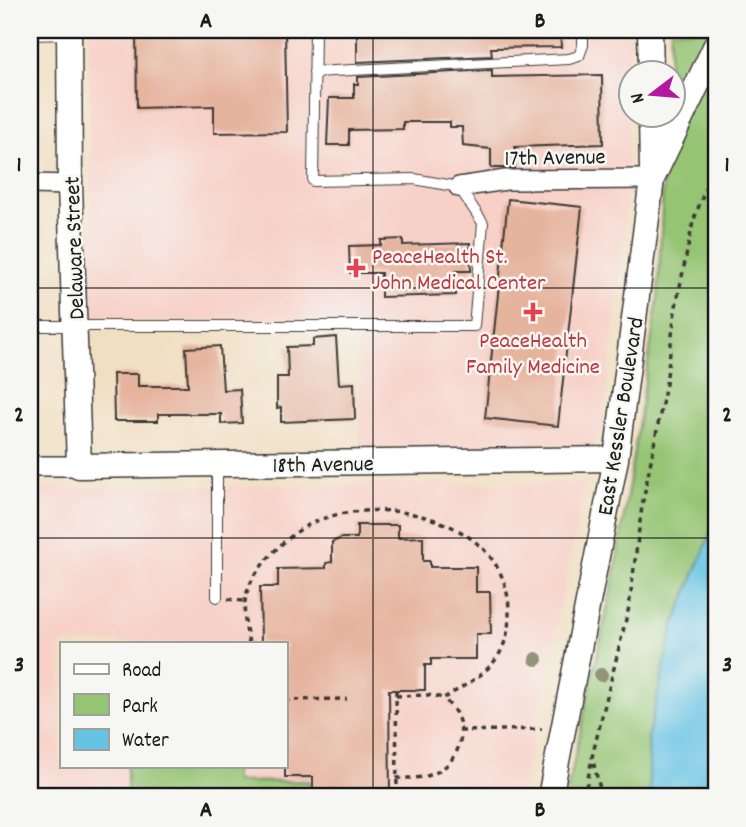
<svg xmlns="http://www.w3.org/2000/svg" width="746" height="827" font-family="Dekko,sans-serif">
	<rect width="100%" height="100%" fill="#f6f6f2"/>
	<filter id="ink" filterUnits="userSpaceOnUse"><feTurbulence type="fractalNoise" baseFrequency=".0143" numOctaves="2"/><feDisplacementMap in="SourceGraphic" scale="14" xChannelSelector="R" yChannelSelector="G"/><feConvolveMatrix kernelMatrix="1 2 1 2 8 2 1 2 1" color-interpolation-filters="sRGB"/></filter>
	<filter id="wash" filterUnits="userSpaceOnUse"><feTurbulence type="fractalNoise" baseFrequency=".00686" numOctaves="4" result="noise"/><feDisplacementMap in="SourceGraphic" scale="28" xChannelSelector="R" yChannelSelector="G"/><feGaussianBlur stdDeviation="1.57" result="paint"/><feColorMatrix in="noise" values="0 0 0 0 0 0 0 0 0 0 0 0 0 0 0 0 0 1.4 0 .05"/><feComposite in="paint" operator="in"/></filter>
	<g filter="url(#wash)">
		<rect width="100%" height="100%" fill="#f1dfc2"/>
		<!-- built -->
		<path fill="#f7d1c8" fill-rule="evenodd" d="M89 30H631L625 216 603 429 593 444 579 451 360 450 358 338 331 321 92 322Z
			M586 482 521 797H30V488ZM61 643H285V766H61Z"/>
		<!-- green -->
		<path fill="#95c473" stroke="#587048" stroke-width="2" d="M671 30H716V797H566L615 573 658 298 666 116H672V74L668 73Z
			M127 766H234L235 782 309 781V797H127Z"/>
		<!-- water -->
		<path fill="#66c3e4" stroke="#417080" stroke-width="2" d="M716 520V797H650L648 736 674 625Z"/>
		<g id="blocks">
			<!-- building -->
			<path fill="#e6b39d" d="M136 30H285L287 132 214 133V106L137 108Z
				M357 30H560L561 47 491 48 492 56 357 62Z
				M492 70V77L602 75 603 144 515 147V168H491V149L463 146 462 127H450V122H403V129L349 130V145H327L329 98H354V84H358V77Z
				M508 199 582 207 558 426 485 418Z
				M403 239V245L470 243 471 271H456V295L381 297V273H350L349 246 381 245V240Z
				M336 337 339 384 354 383 355 419 281 422V407L277 408V377H288L287 347 313 346V339Z
				M220 346 223 390 240 389 242 423 221 424V414H158V421H114L113 374H138V386H188L186 348Z
				M357 525H398V538L423 537V561H430V567H476V592H490L491 634H476V659H431V665H425V690H389L390 797H337L336 792H313V777H285V643H261L260 587H278V569L326 568V563L332 562V542L342 538H357Z"/>
		</g>
	</g>
	<g filter="url(#ink)">
		<use href="#blocks" fill-opacity="0" stroke="#3c3935" stroke-width="2"/>
		<g fill="none" stroke-linecap="round" stroke-linejoin="round">
			<!-- service casing -->
			<g stroke="#3c3935" stroke-width="12">
				<path id="service" d="M30 35 68 34
					M314 72 569 59 579 56 583 45V30
					M30 326H474L483 223 459 187 414 179 313 181 315 30
					M217 464V597"/>
			</g>
			<!-- minor casing -->
			<g stroke="#3c3935" stroke-width="22">
				<path id="minor" d="M30 184 70 185
					M459 187 506 180 652 179
					M30 466H79"/>
			</g>
			<!-- tertiary casing -->
			<g stroke="#3c3935" stroke-width="27">
				<path id="tertiary" d="M69 30 70 185 79 466 616 459
					M650 30 651 74
					M651 116 652 171
					M550 797 616 459 652 179 716 45"/>
			</g>
			<!-- path -->
			<path stroke="#3c3935" stroke-width="3.5" stroke-dasharray="5 5" stroke-linecap="butt" d="M228 599 243 601
				M249 643C240 604 243 586 270 556 284 540 302 526 322 519 394 494 511 523 509 615 509 632 504 651 492 664 480 678 460 688 444 698 448 704 455 710 457 716 468 740 454 767 430 775 419 779 408 778 396 778
				M396 690 397 791
				M396 696 428 695 444 698
				M285 700 347 699
				M460 731 542 729
				M584 797 592 759
				M602 797 592 757 629 607 642 506 666 384 675 311 693 222 716 160"/>
			<!-- service -->
			<use href="#service" stroke="#fff" stroke-width="10"/>
			<!-- minor -->
			<use href="#minor" stroke="#fff" stroke-width="19"/>
			<!-- tertiary -->
			<use href="#tertiary" stroke="#fff" stroke-width="24"/>
		</g>
		<!-- trees -->
		<g fill="#939477">
			<circle cx="536" cy="659" r="7"/>
			<circle cx="601" cy="675" r="7"/>
		</g>
	</g>
	<!-- grid -->
	<path fill="none" stroke="#1c1c1c" stroke-width="2" stroke-opacity="0.55" d="M373 30V797M30 288H716M30 538H716"/>
	<!-- markers -->
	<g fill="#e0444e" stroke="#f6f6f2" stroke-width="2.5">
		<path d="M352.5 257.5h7v7h7v7h-7v7h-7v-7h-7v-7h7z"/>
		<path d="M529.5 301.5h7v7h7v7h-7v7h-7v-7h-7v-7h7z"/>
	</g>
	<g text-anchor="middle" stroke-width="5" stroke-linejoin="round" paint-order="stroke">
		<!-- street labels -->
		<g font-size="23" fill="#1c1c1c" stroke="#f6f6f2">
			<text transform="translate(555 156) rotate(-1)" y="8">17th Avenue</text>
			<text transform="translate(73 248) rotate(-92)" y="8">Delaware Street</text>
			<text transform="translate(619 416) rotate(-81)" y="8">East Kessler Boulevard</text>
			<text transform="translate(323 463) rotate(-1)" y="8">18th Avenue</text>
		</g>
		<!-- health labels -->
		<g font-size="23" fill="#be3a42" stroke="#f6f6f2" text-anchor="start">
			<text x="372" y="263">PeaceHealth St.<tspan x="372" dy="26">John Medical Center</tspan></text>
			<text x="533" y="347" text-anchor="middle">PeaceHealth<tspan x="533" dy="26">Family Medicine</tspan></text>
		</g>
	</g>
	<!-- margin -->
	<rect width="746" height="827" fill="none" stroke="#f6f6f2" stroke-width="77"/>
	<!-- legend -->
	<rect x="60" y="642" width="228" height="126" fill="#f6f6f2" stroke="#9f9f9c" stroke-width="2"/>
	<rect x="74" y="664" width="35" height="10" fill="#ffffff" stroke="#9f9f9c" stroke-width="2"/>
	<text x="122" y="676" font-size="21" fill="#1c1c1c">Road</text>
	<rect x="74" y="694" width="35" height="21" fill="#95c473" stroke="#9f9f9c" stroke-width="2"/>
	<text x="122" y="712" font-size="21" fill="#1c1c1c">Park</text>
	<rect x="74" y="729" width="35" height="21" fill="#66c3e4" stroke="#9f9f9c" stroke-width="2"/>
	<text x="122" y="746" font-size="21" fill="#1c1c1c">Water</text>
	<!-- north arrow -->
	<g transform="translate(652 94) rotate(254)"><circle r="33" fill="#f6f6f2" stroke="#9f9f9c" stroke-width="2"/>
	<path d="M0-5L12 26L0 18L-12 26Z" fill="#b5179e"/>
	<text y="-10" font-size="19" font-weight="bold" text-anchor="middle" fill="#1c1c1c">N</text>
	</g>
	<rect x="38" y="38" width="670" height="750" fill="none" stroke="#1c1c1c" stroke-width="2.5"/>
	<g font-size="23" text-anchor="middle" font-weight="bold" fill="#1c1c1c">
		<text x="206" y="27">A</text>
		<text x="540" y="27">B</text>
		<text x="19" y="171">1</text>
		<text x="727" y="171">1</text>
		<text x="19" y="421">2</text>
		<text x="727" y="421">2</text>
		<text x="19" y="671">3</text>
		<text x="727" y="671">3</text>
		<text x="206" y="816">A</text>
		<text x="540" y="816">B</text>
	</g>
</svg>
